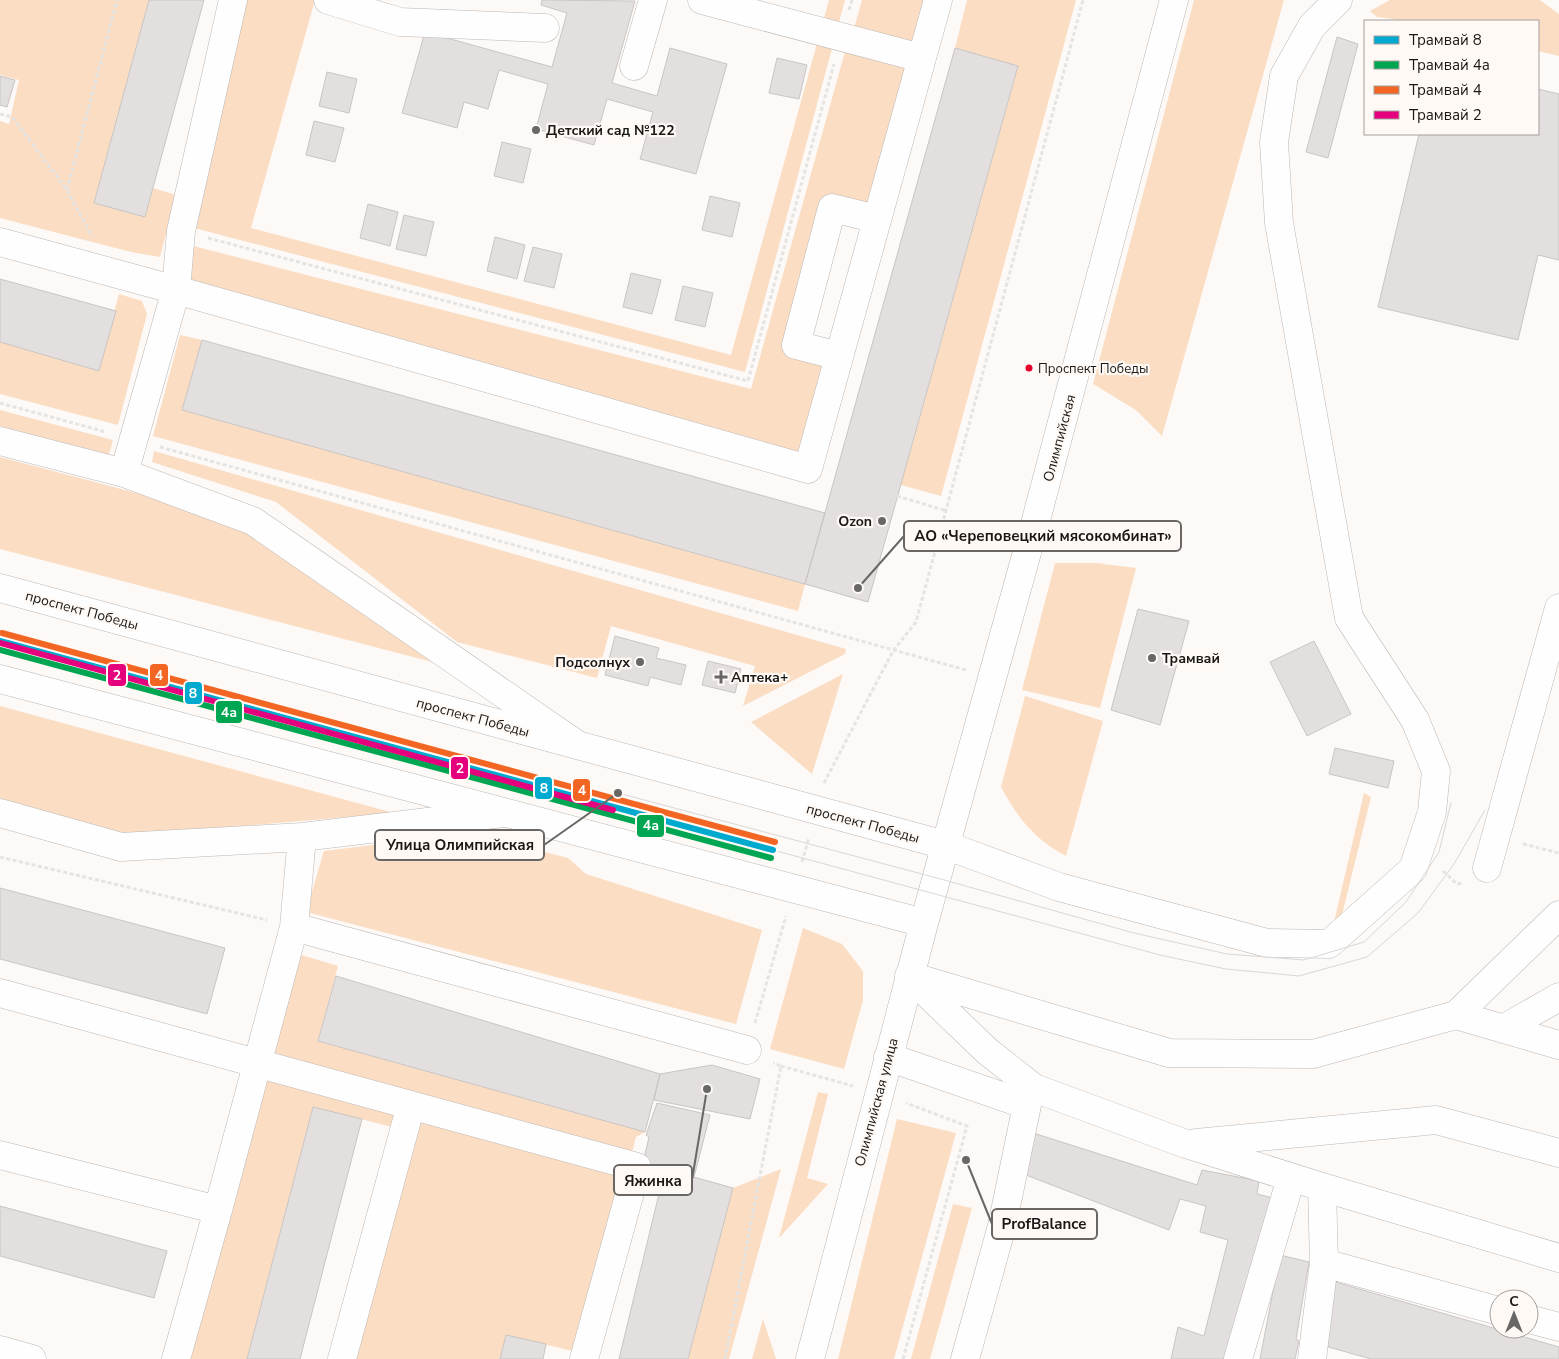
<svg xmlns="http://www.w3.org/2000/svg" width="1559" height="1359" font-family="'Nunito Sans',sans-serif">
	<rect width="100%" height="100%" fill="#fcf9f7"/>
	<!-- green -->
	<path fill="#fbddc3" d="M0 0H149L95 203 145 216 153 188 176 195 160 257 131 252 0 218V121L9 124 19 80 0 75Z
		M241 0H315L251 228 731 355 829 0H845L745 372 179 224Z
		M862 0H929L915 48 853 32Z
		M967 0H1076L941 496 901 485 1018 67 955 48Z
		M1194 0H1284L1162 436 1136 410 1093 384Z
		M1390 0H1540L1559 14V56L1538 51V21H1407L1377 17 1370 11Z
		M846 48 912 65 870 205 824 196 784 352 827 364 803 456 164 281 174 241 751 389Z
		M119 294 142 301 147 314 118 425 0 394V342L98 370Z
		M180 335 202 340 182 410 805 584 798 611 153 436Z
		M0 410 113 440 109 455 0 426Z
		M154 451 846 649 845 654 743 706 755 666 611 626 597 678 457 642 276 502 152 462Z
		M0 457 216 514 257 533 440 664 0 549Z
		M1055 563H1096L1136 568 1100 708 1022 690Z
		M843 674 812 774 751 722Z
		M1025 696 1103 721 1066 856C1034 839 1018 818 1001 787Z
		M0 706 394 813 125 836 0 803Z
		M1364 793 1371 797 1338 931 1329 944Z
		M472 833 568 858 586 874 762 930 736 1024 306 912 324 851Z
		M803 928 842 944 863 971V1000L844 1069 770 1049Z
		M295 953 338 966 318 1041 645 1132 636 1137 581 1353 506 1335 500 1359H346L408 1131 313 1107 247 1359H188Z
		M818 1092 828 1094 807 1178 828 1184 779 1238Z
		M897 1119 956 1133 894 1359H838Z
		M781 1169 729 1359H688L733 1188Z
		M953 1204 972 1208 930 1359H911Z
		M763 1319 776 1359H752Z"/>
	<!-- building -->
	<path fill="#e2dfde" stroke="#c8c5c3" d="M149 0H204L145 217 94 203Z
		M542 0 635 1 612 83 657 96 670 48 727 64 696 174 640 159 653 112 607 99 594 145 536 129 548 84 499 70 488 109 464 102 457 128 402 113 425 32 552 67 567 13 541 5Z
		M1337 37 1358 44 1328 158 1306 152Z
		M955 48 1018 66 868 602 805 584Z
		M777 58 807 65 799 99 769 93Z
		M327 72 357 79 349 113 319 106Z
		M0 76 15 80 7 107 0 105Z
		M1538 89 1559 94V260L1538 255 1518 340 1378 307 1419 134H1538Z
		M314 121 344 128 335 162 306 155Z
		M502 142 531 149 523 183 494 176Z
		M710 196 740 203 732 237 702 230Z
		M368 204 398 212 390 246 360 238Z
		M404 215 434 222 426 256 396 249Z
		M495 237 525 245 517 279 487 271Z
		M533 247 562 254 554 288 524 281Z
		M631 273 661 280 652 314 623 307Z
		M0 279 116 311 99 371 0 342Z
		M683 286 713 293 705 327 675 320Z
		M202 340 825 513 805 584 182 410Z
		M1138 609 1189 621 1160 725 1111 710Z
		M615 636 659 648 656 658 686 665 681 685 650 677 648 686 605 675Z
		M1314 641 1351 714 1307 736 1270 662Z
		M708 661 741 669 735 693 702 685Z
		M1335 748 1394 761 1388 788 1329 774Z
		M0 888 225 948 207 1014 0 959Z
		M336 976 660 1074 645 1132 318 1041Z
		M712 1065 760 1079 750 1119 654 1100 660 1074Z
		M657 1103 710 1115 694 1177 643 1163 649 1137 646 1135Z
		M313 1107 362 1119 300 1359H247Z
		M1030 1132 1197 1185 1202 1170 1259 1181 1257 1194 1277 1199 1229 1359H1171L1178 1327 1204 1336 1228 1240 1200 1232 1206 1206 1180 1199 1169 1230 1018 1172Z
		M665 1169 733 1188 688 1359H619Z
		M0 1206 167 1251 154 1298 0 1256Z
		M1280 1255 1309 1262 1296 1339 1299 1341 1295 1359H1260Z
		M1335 1282 1559 1347V1359H1371L1325 1346Z
		M506 1335 546 1344 543 1359H500Z"/>
	<g fill="none" stroke-linecap="round" stroke-linejoin="round">
		<!-- minor casing -->
		<g stroke="#bab8b6" stroke-width="29">
			<path id="minor" d="M328 0 400 22 545 28
				M702 0 921 58
				M634 66 653 0
				M0 242 176 290 808 469 938 0
				M839 356 796 345 832 208 877 219
				M0 441 124 473 253 521 576 744
				M124 473 176 290 181 231 233 0
				M0 813 121 847 302 837 503 813
				M945 845 1059 887 1267 943 1329 944 1413 869 1432 812 1436 771 1415 720 1349 618 1279 223 1274 142 1284 76 1312 26 1338 0
				M1487 868 1559 608
				M294 927 747 1050
				M909 976 987 1051 1034 1088 1186 1144 1322 1187 1324 1263 1499 1311
				M913 977 1169 1053 1313 1054 1456 1015 1559 915
				M0 993 637 1167 584 1359
				M1456 1015 1559 1045
				M1503 1029 1559 997
				M888 1057 1027 1105 1002 1226 965 1359
				M1196 1143 1436 1120 1559 1153
				M0 1155 218 1210 294 927 302 837
				M1322 1187 1559 1258
				M1529 1319 1559 1327
				M0 1350 32 1359
				M176 1359 218 1210
				M342 1359 411 1105
				M1238 1359 1291 1178
				M1312 1359 1324 1263"/>
		</g>
		<!-- major casing -->
		<g stroke="#bab8b6" stroke-width="29">
			<path id="major" d="M0 588 945 845
				M0 679 924 923
				M810 1359 924 923 1036 520 1174 0"/>
		</g>
		<!-- path -->
		<path stroke="#e4e4e3" stroke-width="3" stroke-dasharray="4 2.5" stroke-linecap="butt" d="M849 10 852 0
			M0 114 12 117 67 190 92 237
			M67 190 117 0
			M208 238 748 381 834 64
			M0 403 106 432
			M160 447 966 670
			M897 496 947 511
			M824 783 893 651 916 622 1083 0
			M1523 844 1559 853
			M0 857 267 920
			M802 862 809 837
			M1443 871 1457 884 1463 883
			M755 1023 786 916
			M781 1066 853 1086
			M725 1359 781 1066 773 1063
			M903 1359 967 1126 906 1103"/>
		<!-- minor -->
		<use href="#minor" stroke="#fffefe" stroke-width="28"/>
		<!-- major -->
		<use href="#major" stroke="#fffefe" stroke-width="28"/>
		<!-- tram -->
		<path stroke="#d8d8d8" stroke-width="1" d="M618 793 937 878 1134 933 1227 954 1304 960 1364 942 1406 902 1439 852 1451 803
			M773 850 1160 955 1226 969 1299 976 1367 957 1418 913 1454 864 1485 810"/>
		<!-- tram-1 casing -->
		<g stroke="#fef9f5" stroke-width="10">
			<path id="tram-1" d="M0 641 773 850"/>
		</g>
		<!-- tram-2 casing -->
		<g stroke="#fef9f5" stroke-width="10">
			<path id="tram-2" d="M0 650 771 858"/>
		</g>
		<!-- tram-3 casing -->
		<g stroke="#fef9f5" stroke-width="10">
			<path id="tram-3" d="M2 633 775 842"/>
		</g>
		<!-- tram-4 casing -->
		<g stroke="#fef9f5" stroke-width="10">
			<path id="tram-4" d="M0 643 613 810"/>
		</g>
		<!-- tram-1 -->
		<use href="#tram-1" stroke="#00a9ce" stroke-width="6"/>
		<!-- tram-2 -->
		<use href="#tram-2" stroke="#00a651" stroke-width="6"/>
		<!-- tram-3 -->
		<use href="#tram-3" stroke="#f26522" stroke-width="6"/>
		<!-- tram-4 -->
		<use href="#tram-4" stroke="#e5007d" stroke-width="6"/>
	</g>
	<!-- markers -->
	<g fill="#696765" stroke="#fef9f5" stroke-width="2">
		<circle cx="536" cy="130" r="5"/>
		<circle cx="882" cy="521" r="5"/>
		<circle cx="1152" cy="658" r="5"/>
		<circle cx="640" cy="662" r="5"/>
		<path d="M718.5 669.5h5v5h5v5h-5v5h-5v-5h-5v-5h5z"/>
	</g>
	<circle fill="#e4002b" stroke="#fef9f5" stroke-width="2" cx="1029" cy="368" r="4.5"/>
	<g text-anchor="middle" stroke-width="4.5" stroke-linejoin="round" paint-order="stroke">
		<!-- bus labels -->
		<g font-size="13" fill="#1a1816" stroke="#fef9f5" text-anchor="start">
			<text x="1038" y="373">Проспект Победы</text>
		</g>
		<!-- poi labels -->
		<g font-size="14" font-weight="bold" fill="#1a1816" stroke="#fef9f5" text-anchor="start">
			<text x="546" y="135">Детский сад №122</text>
			<text x="872" y="526" text-anchor="end">Ozon</text>
			<text x="1162" y="663">Трамвай</text>
			<text x="630" y="667" text-anchor="end">Подсолнух</text>
			<text x="731" y="682">Аптека+</text>
		</g>
		<!-- street labels -->
		<g font-size="14" fill="#1a1816" stroke="#fef9f5">
			<text transform="translate(1059 438) rotate(-75)" y="5">Олимпийская</text>
			<text transform="translate(82 610) rotate(15)" y="5">проспект Победы</text>
			<text transform="translate(473 717) rotate(15)" y="5">проспект Победы</text>
			<text transform="translate(863 823) rotate(15)" y="5">проспект Победы</text>
			<text transform="translate(876 1102) rotate(-75)" y="5">Олимпийская улица</text>
		</g>
	</g>
	<!-- callouts -->
	<path fill="none" stroke="#696765" stroke-width="2" d="M858 588L904 536M618 793L544 845M707 1089L692 1180M966 1160L992 1224"/>
	<g fill="#696765" stroke="#fef9f5" stroke-width="2">
		<circle cx="858" cy="588" r="5"/>
		<circle cx="618" cy="793" r="5"/>
		<circle cx="707" cy="1089" r="5"/>
		<circle cx="966" cy="1160" r="5"/>
	</g>
	<g fill="#fef9f5" stroke="#696765" stroke-width="2">
		<rect x="904" y="521" width="277" height="30" rx="5"/>
		<rect x="375" y="830" width="169" height="30" rx="5"/>
		<rect x="614" y="1165" width="78" height="30" rx="5"/>
		<rect x="992" y="1209" width="105" height="30" rx="5"/>
	</g>
	<g font-size="15" text-anchor="middle" font-weight="bold" fill="#1a1816">
		<text x="1043" y="541">АО «Череповецкий мясокомбинат»</text>
		<text x="460" y="850">Улица Олимпийская</text>
		<text x="653" y="1186">Яжинка</text>
		<text x="1044" y="1229">ProfBalance</text>
	</g>
	<g stroke="#fef9f5" stroke-width="2">
		<rect x="107" y="663" width="20" height="24" rx="5" fill="#e5007d"/>
		<rect x="149" y="663" width="20" height="24" rx="5" fill="#f26522"/>
		<rect x="184" y="681" width="19" height="24" rx="5" fill="#00a9ce"/>
		<rect x="215" y="700" width="28" height="24" rx="5" fill="#00a651"/>
		<rect x="450" y="756" width="19" height="24" rx="5" fill="#e5007d"/>
		<rect x="534" y="776" width="19" height="24" rx="5" fill="#00a9ce"/>
		<rect x="572" y="778" width="19" height="24" rx="5" fill="#f26522"/>
		<rect x="636" y="814" width="29" height="24" rx="5" fill="#00a651"/>
	</g>
	<g font-size="14" text-anchor="middle" font-weight="bold" fill="#fff">
		<text x="117" y="680">2</text>
		<text x="159" y="680">4</text>
		<text x="193" y="698">8</text>
		<text x="229" y="717">4а</text>
		<text x="460" y="773">2</text>
		<text x="544" y="793">8</text>
		<text x="582" y="795">4</text>
		<text x="651" y="830">4а</text>
	</g>
	<!-- legend -->
	<rect x="1364" y="20" width="175" height="115" fill="#fef9f5" stroke="#a39f9c"/>
	<rect x="1374" y="36" width="25" height="8" fill="#00a9ce" stroke="#a39f9c"/>
	<text x="1409" y="45" font-size="15" fill="#1a1816">Трамвай 8</text>
	<rect x="1374" y="61" width="25" height="8" fill="#00a651" stroke="#a39f9c"/>
	<text x="1409" y="70" font-size="15" fill="#1a1816">Трамвай 4а</text>
	<rect x="1374" y="86" width="25" height="8" fill="#f26522" stroke="#a39f9c"/>
	<text x="1409" y="95" font-size="15" fill="#1a1816">Трамвай 4</text>
	<rect x="1374" y="111" width="25" height="8" fill="#e5007d" stroke="#a39f9c"/>
	<text x="1409" y="120" font-size="15" fill="#1a1816">Трамвай 2</text>
	<!-- north arrow -->
	<g transform="translate(1514 1314)"><circle r="24" fill="#fef9f5" stroke="#a39f9c"/>
	<path d="M0-4L9 19L0 12L-9 19Z" fill="#696765"/>
	<text y="-8" font-size="14" font-weight="bold" text-anchor="middle" fill="#1a1816">С</text>
	</g>
</svg>
